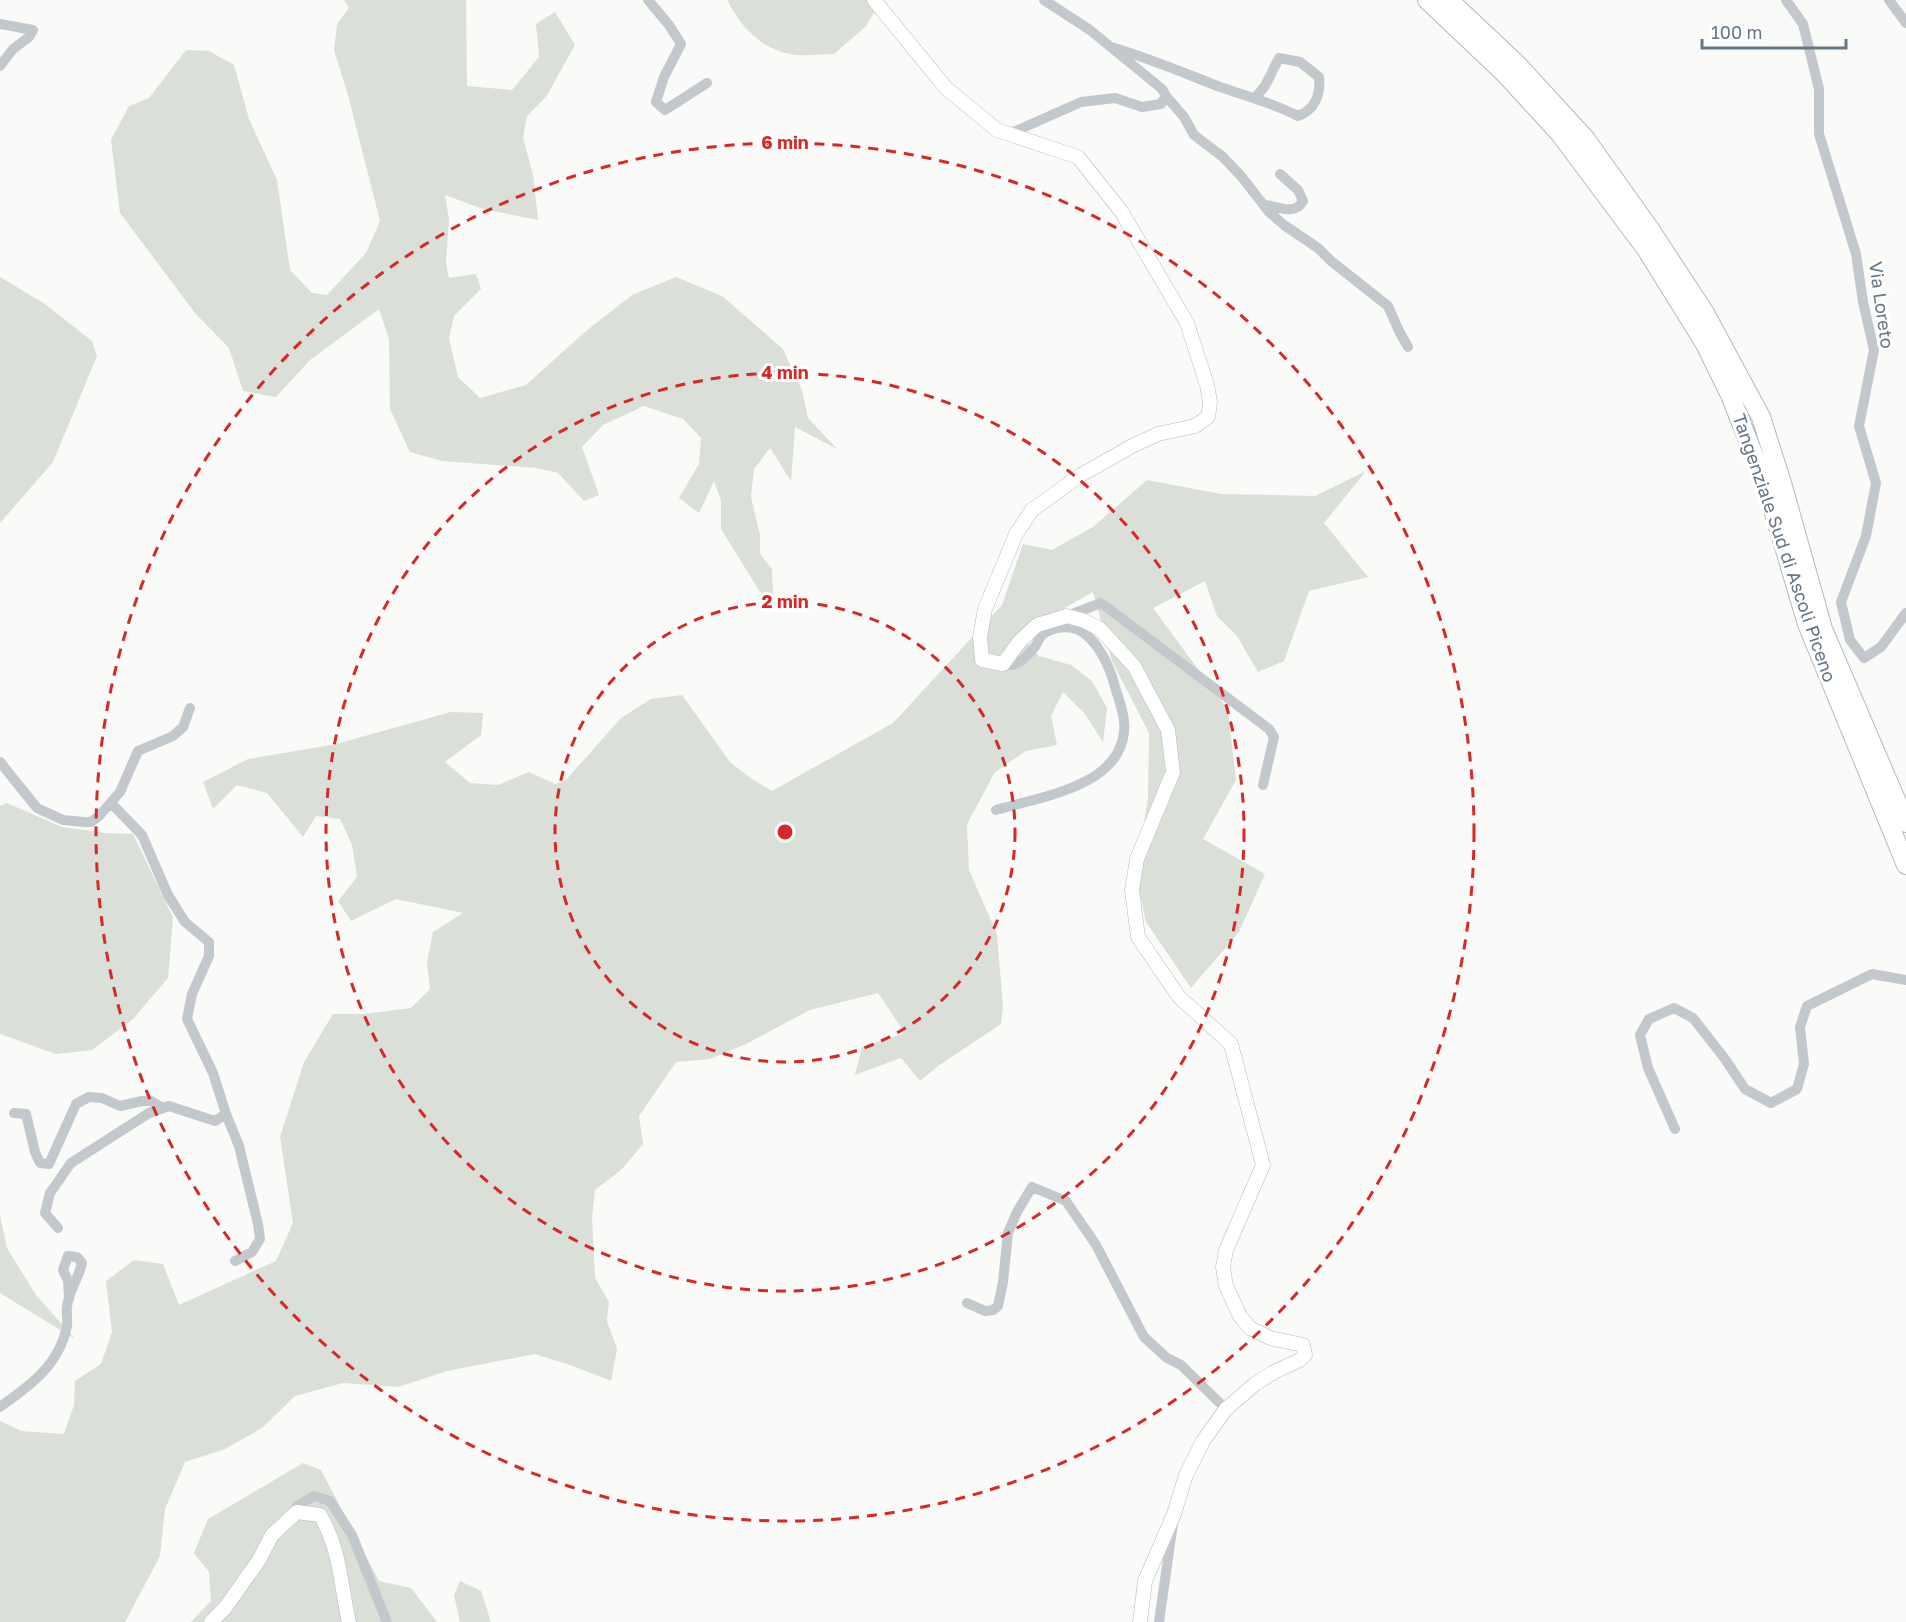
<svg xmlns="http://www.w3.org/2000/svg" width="1906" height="1622" font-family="'Golos Text',sans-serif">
	<rect width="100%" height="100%" fill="#fafaf8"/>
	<!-- green -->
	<path fill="#dadfd7" d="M344 0H466L467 86 512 90 539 57 536 24 555 12 575 45 546 97 527 116 523 138 533 174 538 220 483 209 445 195 449 220 446 263 449 278 476 274 481 289 454 316 449 338 458 377 480 398 526 385 586 331 632 295 676 277 722 296 783 349 802 390 808 418 837 449 795 427 791 481 770 448 754 469 751 497 760 535V554L772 569 773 596 760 592 721 529V500L714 481 699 513 679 498 699 464 701 438 683 419 644 406 603 425 582 447 599 495 584 501 558 473 537 468 442 461 410 452 390 409 389 339 379 309 310 360 276 397 243 391 229 348 195 313 120 213 111 140 129 106 149 98 186 50 209 51 234 65 249 119 277 180 290 270 312 293 327 295 366 253 380 221 348 95 334 50 337 24 349 8Z
		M727 0H881L866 26 834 54C820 54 804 57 790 54 760 48 741 27 727 0Z
		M0 277 45 304 92 341 97 356 53 462 0 523Z
		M1366 471 1324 523 1368 577 1309 591 1284 661 1258 672 1237 636 1217 616 1205 581 1153 608 1228 710 1236 780 1203 839 1265 874 1239 932 1191 988 1146 922 1138 884 1140 848 1148 798 1149 733 1112 661 1093 592 1019 634 1039 656 1071 665 1092 681 1107 708 1103 742 1085 714 1063 692 1051 716 1057 745 1026 751 995 772 967 824 969 870 997 934 1003 1007 1001 1024 938 1066 920 1081 901 1058 855 1075 862 1047 905 1033 878 993 810 1010 746 1044 710 1059 676 1062 639 1116 643 1144 621 1170 595 1190 592 1217 595 1278 609 1302 607 1321 617 1349 611 1381 573 1366 535 1354 447 1371 398 1387 343 1383 295 1396 262 1428 225 1449 185 1462 165 1509 160 1556 125 1622H0V1421L21 1431 64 1434 74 1405 75 1381 101 1364 112 1332 106 1281 134 1260 163 1264 179 1305 276 1261 293 1223 280 1137 304 1062 333 1014H365L411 1008 430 989 427 962 433 932 463 913 396 899 351 921 338 901 357 877 352 845 340 819 316 816 303 837 267 793 237 785 213 809 203 782 248 759 336 744 451 712 483 713 481 735 445 762 470 783 498 785 529 772 555 784 566 780 621 718 651 699 682 695 730 762 749 777 772 791 893 723 1002 605 1023 544 1052 550 1093 527 1147 480 1221 494 1315 496Z
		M7 803 62 827 105 833 133 834 173 917 168 978 133 1019 92 1050 56 1054 0 1034V806Z
		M0 1215 7 1248 36 1295 75 1339 0 1293Z
		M303 1463 321 1470 379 1581 411 1588 437 1622H191L211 1601 209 1572 194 1553 208 1519Z
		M460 1581 481 1591 491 1622H460L454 1595Z"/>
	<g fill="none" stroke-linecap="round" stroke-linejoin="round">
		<!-- secondary casing -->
		<g stroke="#b3babf" stroke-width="15">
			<path id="secondary" d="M874 0 946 88 997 130 1078 157 1121 211 1187 323 1207 385 1210 402 1208 417 1195 426 1158 434 1132 446 1081 475 1032 510 1016 534 985 609 980 637 982 660 1003 664 1020 641 1037 625 1067 616 1085 621 1100 629 1134 666 1168 730 1173 772 1137 859 1132 890 1138 937 1179 997 1231 1044 1263 1165 1226 1250 1223 1267 1226 1286 1240 1316 1250 1328 1270 1338 1303 1345 1305 1355 1300 1360 1274 1372 1255 1384 1226 1409 1203 1441 1186 1475 1174 1514 1145 1581 1140 1622
				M211 1622 225 1608 259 1560 272 1535 297 1512 320 1515C341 1551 340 1583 349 1622"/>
		</g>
		<!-- highway casing -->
		<g stroke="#b4b9bd" stroke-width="20">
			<path id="highway" d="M1427 0 1505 74 1560 134 1646 249 1705 344 1730 395 1765 483 1807 624 1906 865
				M1449 0 1517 64 1585 138 1650 229 1705 313 1761 417 1782 483 1823 629 1906 823"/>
		</g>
		<!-- street -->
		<path stroke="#c3c8cc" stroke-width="10" d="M648 0 669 25 681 44 664 77 656 102 665 110 707 83
			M1786 0 1803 24 1819 89V134L1856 254 1863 302 1874 350 1859 426 1876 483 1866 536 1841 602 1850 640 1864 658 1881 647 1906 613
			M1889 0 1906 23
			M0 24 33 30 29 37 13 49 0 66
			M1111 47C1149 58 1184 73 1220 87 1246 96 1273 103 1298 116 1315 110 1321 94 1319 77L1300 62 1279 58 1265 86 1255 98
			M1166 96 1184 117 1194 135 1223 157 1241 176 1269 212 1284 225 1318 248 1331 261 1388 306 1399 331 1408 347
			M1009 134 1081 102 1115 98 1142 107 1161 104 1166 96 1162 89 1090 30 1044 0
			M1265 205C1278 206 1295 216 1303 201L1298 190 1280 174
			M1067 616 1101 603 1269 729 1274 737 1263 785
			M0 762 37 808 63 820 84 822H91L99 816 120 792 138 751 173 736 183 727 190 708
			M996 810C1039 797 1119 787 1124 732 1126 718 1119 700 1115 687 1110 667 1098 640 1079 630 1068 625 1053 627 1043 634 1040 636 1038 642 1036 645 1028 656 1017 669 1003 664
			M14 1113 26 1114 35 1152 40 1163 49 1164 76 1104 89 1097 102 1098 120 1106 142 1101H151L163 1108
			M226 1114 239 1146 258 1224 260 1239 252 1252 235 1261
			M1675 1129 1648 1068 1640 1035 1649 1019 1674 1008 1693 1018 1725 1059 1745 1089 1771 1103 1797 1089 1804 1064 1800 1027 1807 1006 1872 974 1906 980
			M58 1228 45 1213 50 1193 71 1163 149 1113 169 1106 215 1121 226 1114 213 1073 187 1019 192 994 209 956V942L185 922 168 895 142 835 111 803
			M967 1303 985 1311 993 1310 998 1306 1003 1282 1008 1233 1017 1212 1032 1187 1066 1201 1096 1245 1144 1337 1167 1358 1181 1365 1226 1409
			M0 1407C31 1385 59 1365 67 1326 68 1320 66 1313 67 1307 68 1292 79 1278 82 1263L77 1257 68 1256 63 1270 68 1281 69 1299
			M297 1512V1506L314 1496 330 1501 352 1535 387 1622
			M1159 1622 1173 1523"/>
		<!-- secondary -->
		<use href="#secondary" stroke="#fff" stroke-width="14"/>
		<!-- highway -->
		<use href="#highway" stroke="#fff" stroke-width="18"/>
	</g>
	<!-- distance rings -->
	<g fill="none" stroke="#d62828" stroke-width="3" stroke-dasharray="10 8">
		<circle cx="785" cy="832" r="230"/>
		<circle cx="785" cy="832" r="459"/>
		<circle cx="785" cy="832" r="689"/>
	</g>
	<g text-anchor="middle" stroke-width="6" stroke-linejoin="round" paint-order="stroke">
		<!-- street labels -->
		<g font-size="18" fill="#657683" stroke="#fff">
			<text transform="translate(1881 305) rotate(82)" y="6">Via Loreto</text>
			<text transform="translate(1784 548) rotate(71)" y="6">Tangenziale Sud di Ascoli Piceno</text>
		</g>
	</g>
	<circle cx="785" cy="832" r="9" fill="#d62828" stroke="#fff" stroke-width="3"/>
	<g font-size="18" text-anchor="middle" font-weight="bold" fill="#d62828" stroke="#fff" stroke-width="6" stroke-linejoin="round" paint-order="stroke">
		<text x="785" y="149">6 min</text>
		<text x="785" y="379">4 min</text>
		<text x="785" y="608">2 min</text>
	</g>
	<!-- scale -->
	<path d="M1702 39v9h144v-9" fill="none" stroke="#657683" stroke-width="3"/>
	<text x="1711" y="39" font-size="18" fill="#657683" stroke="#ffffff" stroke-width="4.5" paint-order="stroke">100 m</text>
</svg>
